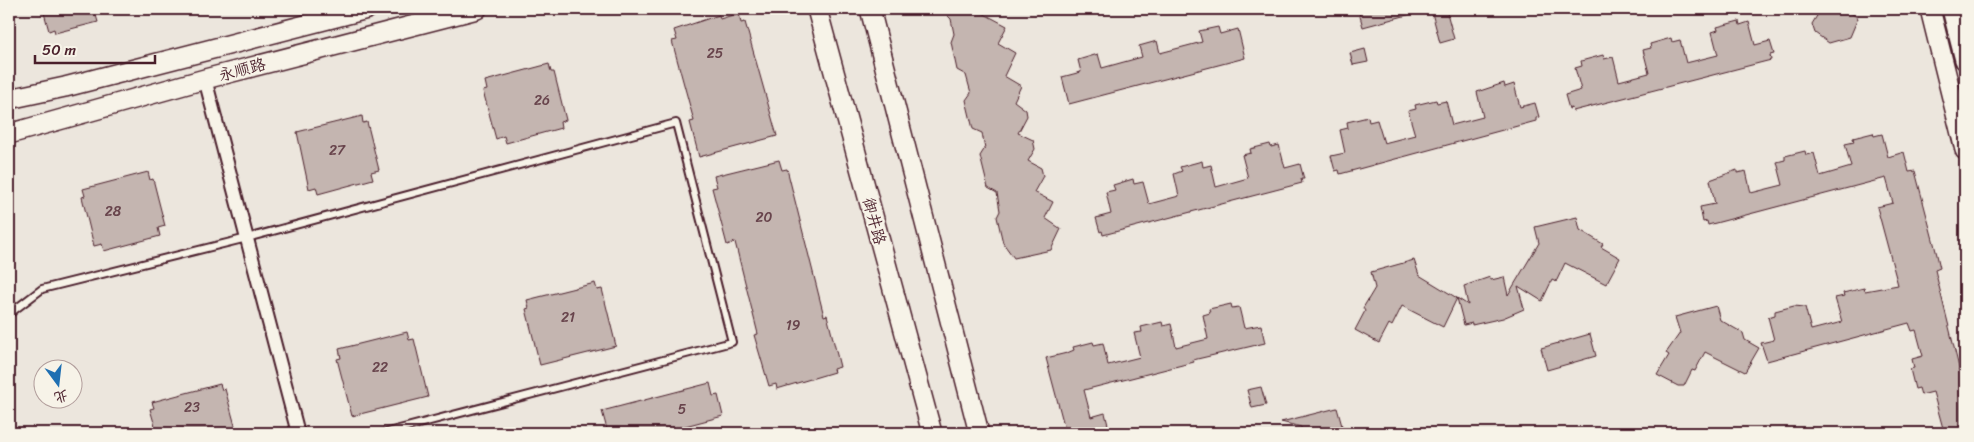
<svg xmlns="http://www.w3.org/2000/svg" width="1974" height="442" font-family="Sriracha,'LXGW WenKai TC',sans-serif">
	<rect width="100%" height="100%" fill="#ece6dd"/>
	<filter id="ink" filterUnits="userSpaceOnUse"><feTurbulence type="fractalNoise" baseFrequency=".02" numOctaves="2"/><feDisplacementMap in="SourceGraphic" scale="10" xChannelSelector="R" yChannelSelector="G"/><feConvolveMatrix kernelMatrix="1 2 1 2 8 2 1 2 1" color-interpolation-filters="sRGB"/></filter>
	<g filter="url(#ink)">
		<!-- building -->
		<path fill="#c4b5b0" stroke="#4a1f2b" d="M43 9H94L98 22 55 33 54 29 49 31Z
			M941 9H975L1007 26 998 43 1015 53 1004 76 1021 86 1014 101 1026 110 1027 116 1018 133 1033 140 1035 149 1028 161 1041 168 1043 176 1034 192 1053 202 1045 218 1061 229 1051 250 1014 258 1003 243 997 217 1000 211 997 193 988 188 980 156 985 148 982 133 973 129 966 100 971 93 966 75 957 70 951 42 954 34 951 19Z
			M1358 9H1415V13L1363 27Z
			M1431 9H1446L1454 39 1440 43Z
			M1821 9H1845L1858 18 1850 37 1829 43 1815 33 1812 24Z
			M739 13 741 23 745 22 777 136 699 157 690 122 694 121 672 41 677 40 674 30 719 15 720 19Z
			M1739 21 1740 25 1749 22 1755 45 1770 41 1774 54 1770 55 1771 60 1573 111 1572 108 1569 109 1565 95 1581 90 1575 68 1582 66 1581 61 1603 55 1604 59 1613 57 1619 81 1649 73 1643 50 1651 48 1650 44 1671 38 1672 42 1680 40 1686 63 1718 55 1712 32 1718 30 1717 27Z
			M1218 27 1220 34 1238 29 1245 58 1069 104 1062 77 1081 72 1078 60 1098 54 1102 68 1142 57 1139 46 1157 41 1160 53 1202 42 1199 31Z
			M1365 49 1368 62 1353 65 1350 53Z
			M549 64 551 72H554L566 120 560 122 561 128 506 143 504 136 496 139 483 91 487 90 485 81Z
			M1504 83 1505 87 1514 84 1520 107 1535 103 1539 117 1536 118V121L1340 174 1339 170 1335 171 1331 156 1345 153 1340 130 1348 128 1347 122 1368 117 1369 122 1377 120 1384 143 1415 135 1408 111 1416 109 1415 105 1436 100 1437 103 1446 101 1452 125 1483 117 1477 92Z
			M362 116 363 123 367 122 379 170 371 172 373 179 318 194 316 187 309 189 297 132Z
			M1873 133 1874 136 1882 134 1888 157 1904 152 1909 172 1915 171 1937 255 1940 268 1935 270 1965 392V433H1951L1950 430 1944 432 1933 392 1921 395 1919 388 1915 389 1910 369 1914 368 1912 359 1923 356 1916 330 1912 331 1909 323 1767 361 1761 343 1774 340 1768 317 1775 315V311L1794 306 1805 307 1811 330 1842 322 1835 298 1844 296 1843 293 1864 288 1865 291 1898 285 1877 207 1893 203 1886 178 1708 225 1707 221 1703 222 1700 207 1715 204 1710 180 1737 170V173L1746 171 1751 193 1783 185 1777 162 1785 160V156L1805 151 1806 155 1814 153 1820 176 1851 167 1845 144 1854 142 1853 138Z
			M1270 144 1271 147 1279 145 1285 168 1300 164 1304 179H1301L1302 183 1103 235 1102 231 1100 232 1096 218 1111 214 1106 192 1115 190 1113 185 1133 179 1134 184 1143 182 1149 204 1179 196 1174 174 1182 171 1180 167 1202 161 1203 167 1211 165 1216 187 1248 178 1242 155 1251 153 1250 149Z
			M779 160 782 170 787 169 824 316 827 315 840 367 833 369 834 372 777 389 776 384 769 386 754 335 758 334 735 242 727 245 712 188 717 187 714 176Z
			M148 172 150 180 153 179 165 226 158 228 160 236 104 251 102 244 94 246 82 197 85 196 83 189Z
			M1577 217 1580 230 1603 244 1601 247 1620 258 1606 284 1565 263 1556 282 1552 280 1542 301 1518 286 1524 309 1503 318 1472 325V323L1464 325 1457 298 1468 305 1464 286 1490 277 1491 280 1504 277 1508 295 1539 243 1535 227Z
			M1414 260 1419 275 1457 298 1443 327 1402 306 1392 326 1389 324 1379 343 1355 330 1365 311 1363 308 1375 288 1371 272Z
			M595 283 597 290 602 289 616 346 540 365 526 309 529 308 527 300Z
			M1231 304 1232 308 1239 307 1244 328 1261 325 1265 343 1193 360 1194 362 1084 390 1091 417 1105 413 1110 433H1066L1046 358 1067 353 1074 350 1073 347 1093 342 1094 345 1103 343 1108 365 1140 357 1134 333 1142 332 1141 327 1162 322 1163 326 1171 324 1176 347 1208 339 1203 315 1210 313 1209 309Z
			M1716 306 1720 320 1743 333 1745 340 1759 348 1745 372 1705 352 1695 371 1692 370 1684 386H1678L1657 375 1669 355 1666 353 1680 333 1675 317Z
			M407 332 409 340 414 339 428 397 352 416 337 359 341 358 339 349Z
			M1590 334 1596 356 1547 370 1541 348Z
			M710 383 713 396 718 395 723 416 670 430 671 433H608L602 411Z
			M220 384 222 390 225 389 237 433H157L150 409 154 408 152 402Z
			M1261 387 1266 405 1252 408 1247 390Z
			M1337 408 1344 433H1302L1301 427 1281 422Z"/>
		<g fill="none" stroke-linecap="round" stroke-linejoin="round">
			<!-- lane casing -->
			<g stroke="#4a1f2b" stroke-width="10">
				<path id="lane" d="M9 314 42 289 247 238 676 123 732 342 384 433"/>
			</g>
			<!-- street casing -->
			<g stroke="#4a1f2b" stroke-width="16">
				<path id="street" d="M205 79 298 433"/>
			</g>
			<!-- secondary casing -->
			<g stroke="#4a1f2b" stroke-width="22">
				<path id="secondary" d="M817 9 932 433
					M870 9 979 433
					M1930 9 1965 150
					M1952 9 1965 60
					M9 99 65 87 367 9
					M9 134 205 79 477 9"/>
			</g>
			<!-- lane -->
			<use href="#lane" stroke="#f7f3e8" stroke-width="6"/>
			<!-- street -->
			<use href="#street" stroke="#f7f3e8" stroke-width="12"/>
			<!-- secondary -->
			<use href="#secondary" stroke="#f7f3e8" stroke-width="19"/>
		</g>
	</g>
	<g text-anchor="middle" stroke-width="4" stroke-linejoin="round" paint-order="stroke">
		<!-- number labels -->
		<g font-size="14" fill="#68444c">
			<text x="715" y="58">25</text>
			<text x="542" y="105">26</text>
			<text x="337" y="155">27</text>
			<text x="113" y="216">28</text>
			<text x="764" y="222">20</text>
			<text x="568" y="322">21</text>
			<text x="793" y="330">19</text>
			<text x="380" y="372">22</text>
			<text x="192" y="412">23</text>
			<text x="682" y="414">5</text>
		</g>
		<!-- street labels -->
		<g font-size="16" fill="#4a1f2b" stroke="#f7f3e8">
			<text transform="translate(242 69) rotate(-15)" y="6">永顺路</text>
			<text transform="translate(875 221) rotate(75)" y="6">御井路</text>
		</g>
	</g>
	<!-- margin -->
	<rect width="1974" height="442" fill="none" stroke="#f7f3e8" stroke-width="30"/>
	<rect x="15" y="15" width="1944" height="412" fill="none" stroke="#4a1f2b" stroke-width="2" filter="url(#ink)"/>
	<!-- north arrow -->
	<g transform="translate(58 384) rotate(165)"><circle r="24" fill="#f7f3e8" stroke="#b29e9c"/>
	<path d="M0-4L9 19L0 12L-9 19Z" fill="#1f6fb2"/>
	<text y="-8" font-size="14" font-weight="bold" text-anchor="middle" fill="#4a1f2b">北</text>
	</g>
	<!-- scale -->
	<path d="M35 55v8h120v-8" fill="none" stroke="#4a1f2b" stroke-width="2.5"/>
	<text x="42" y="55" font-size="15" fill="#4a1f2b" stroke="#f7f3e8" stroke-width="4" paint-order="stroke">50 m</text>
</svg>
